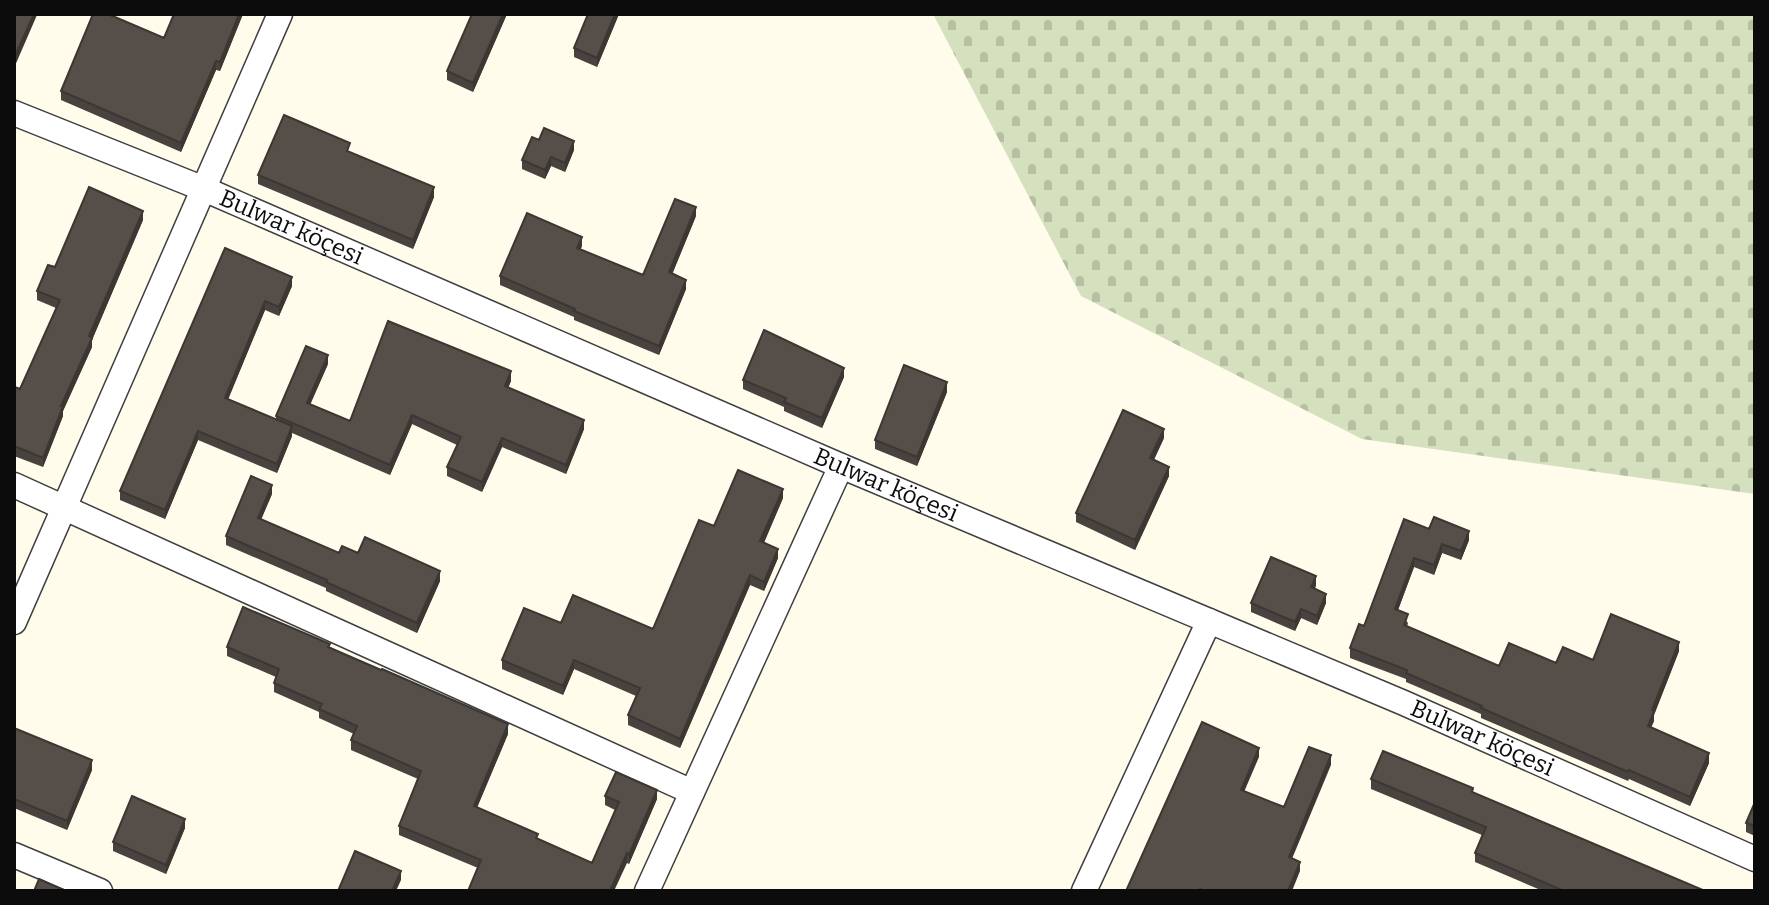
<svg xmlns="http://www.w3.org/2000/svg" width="1769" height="905" font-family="Bitter,serif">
	<defs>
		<pattern id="cemetery-stones" width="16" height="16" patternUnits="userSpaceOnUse" patternTransform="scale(2)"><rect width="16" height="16" fill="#d4e0be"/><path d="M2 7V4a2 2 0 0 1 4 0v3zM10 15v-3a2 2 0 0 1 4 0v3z" fill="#b5bfa2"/></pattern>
	</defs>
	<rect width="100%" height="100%" fill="#fffcec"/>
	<!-- cemetery -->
	<path fill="url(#cemetery-stones)" d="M933 14H1755V494L1362 439 1081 296Z"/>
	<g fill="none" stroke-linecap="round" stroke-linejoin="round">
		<!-- street casing -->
		<g stroke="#3f3f3f" stroke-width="27">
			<g id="street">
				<path id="s1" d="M14 113 204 189 841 466 1404 703 1755 859"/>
				<path d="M14 485 692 792"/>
				<path d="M14 622 280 14"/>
				<path d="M14 855 100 891"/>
				<path d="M647 891 841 466"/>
				<path d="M1084 891 1209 621"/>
			</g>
		</g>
		<!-- street -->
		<use href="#street" stroke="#fff" stroke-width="24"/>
	</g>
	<!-- wall -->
	<path fill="#49433f" d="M174 14H243L220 71 216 70 181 152 61 100V91L164 38Z
		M507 14 473 92 447 80V71Z
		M619 14 597 67 574 57V48Z
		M574 150 565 172 551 166 545 179 522 169V160Z
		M350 152 434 197 413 249 258 184V175Z
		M696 216 672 274 686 289 659 355 574 320V317L500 285V276L582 246 580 250 643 275Z
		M143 220 92 340V347L63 411V416L43 467 14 456V390L20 389 56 308 37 300V291L55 267Z
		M225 248 292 286 279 316 265 310 228 399 276 420V416L328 364 310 404 350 421 511 381 508 388 584 429 566 474 502 447 482 492 447 476V467L457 445 412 424 390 475 292 433V436L277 473 198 440 165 519 120 500V491Z
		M844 377 822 428 784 411V407L743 389V380Z
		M947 392 917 466 875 449V440Z
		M1164 438 1154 460 1169 476 1135 550 1076 522V513Z
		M272 494 261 519 339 553H358L440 581 417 633 326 591V588L226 545V536Z
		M783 498 764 543 778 558 764 591 750 585 680 748 628 725V715L636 696 574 669 563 695 502 669V660L561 623 653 629 714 526Z
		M1429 529 1469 540 1461 560 1442 553 1434 575 1414 567 1398 610 1408 623 1407 627 1499 666 1556 663 1679 651 1654 715V721L1651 727 1709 763 1690 806 1629 779 1628 781 1481 718V714L1406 682V679L1350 658V648Z
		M1316 585 1315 589 1326 603 1317 625 1301 618 1295 631 1251 612V603Z
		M227 647H330L508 734 477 807 538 839 592 863 615 810 605 805V796L657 799 629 864 627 863 478 868 399 835V826L418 779 351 750V740L354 734 319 718V712L274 692V683L276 677 227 656Z
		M14 728 92 770 67 830 14 808Z
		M1371 779 1473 793 1705 891H1543L1475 862V853L1482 835 1371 789Z
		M1755 802V836L1746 832V823Z
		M185 828 166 874 113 851V842Z"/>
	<!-- shaded-wall -->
	<path fill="#3c3733" d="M34 14H37V15L14 68V58Z
		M239 14H243L220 71V62Z
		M503 14H507L473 92V83Z
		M615 14H619L597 67V58Z
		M216 61V70L181 152V143Z
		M574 141V150L565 172V163Z
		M551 157V166L545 179V170Z
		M434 187V197L413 249V240Z
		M696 207V216L669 282V272Z
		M143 211V220L92 340V347L63 411V416L43 467V458L61 406 89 336Z
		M582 237V246L577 257V248Z
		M292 277V286L279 316V307Z
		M686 280V289L659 355V346Z
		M265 301V310L225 407V398Z
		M328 355V364L307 412V403Z
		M844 368V377L822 428V418Z
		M511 371V381L505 395V386Z
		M947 382V392L917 466V457Z
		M412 415V424L390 475V465Z
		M584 420V429L566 474V465Z
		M292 426V436L277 473V464Z
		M1164 429V438L1150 467V458Z
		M198 431V440L165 519V510Z
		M502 438V447L482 492V482Z
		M1169 467V476L1135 550V540Z
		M272 485V494L258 527V518Z
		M783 489V498L760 551V541Z
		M1469 531V540L1461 560V551Z
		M1442 544V553L1434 575V565Z
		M778 549V558L764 591V582Z
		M1414 558V567L1395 618V609Z
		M440 571V581L417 633V623Z
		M750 575V585L680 748V739Z
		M1316 576V585L1311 597V587Z
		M1326 594V603L1317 625V616Z
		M1301 609V618L1295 631V622Z
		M1679 642V651L1654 715V721L1648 735V726L1652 710Z
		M574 660V669L563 695V686Z
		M508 724V734L474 815V806Z
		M1259 748V757L1241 799V790Z
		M1709 753V763L1690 806V797Z
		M1331 755V765L1289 866V857Z
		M92 760V770L67 830V821Z
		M657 790V799L629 864V855Z
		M185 819V828L166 874V865Z
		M627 853V863L614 891H610Z
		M1300 862V871L1292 891H1288Z
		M401 871V880L396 891H392Z"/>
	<!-- building -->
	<path fill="#554e49" stroke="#3c3733" stroke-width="2" d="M14 14H34L14 58Z
		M93 14H108L164 38 174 14H239L220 62 216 61 181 143 61 91Z
		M472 14H503L473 83 447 71Z
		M588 14H615L597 58 574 48Z
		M284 115 350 143 347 151 434 187 413 240 258 175Z
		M544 128 574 141 565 163 551 157 545 170 522 160 532 137 539 140Z
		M89 187 143 211 89 336 92 338 61 406H63L43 458 14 446V390L15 387 20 389 60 300 37 291 48 265 55 267Z
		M675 199 696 207 669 272 686 280 659 346 574 311 575 309 500 276 527 213 582 237 577 248 643 275Z
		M225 248 292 277 279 307 265 301 225 398 292 426 277 464 198 431 165 510 120 491Z
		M388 321 511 371 505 386 584 420 566 465 502 438 482 482 447 467 461 437 412 415 390 465 276 416 306 346 328 355 307 403 350 421Z
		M764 330 844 368 822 418 784 402 786 398 743 380Z
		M904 365 947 382 917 457 875 440Z
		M1123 410 1164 429 1150 458 1169 467 1135 540 1076 513Z
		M738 470 783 489 760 541 778 549 764 582 750 575 680 739 628 715 640 688 574 660 563 686 502 660 524 608 561 623 573 595 653 629 699 520 714 526Z
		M251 476 272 485 258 518 339 553 342 546 358 553 365 537 440 571 417 623 326 582 327 580 226 536Z
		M1434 517 1469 531 1461 551 1442 544 1434 565 1414 558 1395 609 1408 614 1404 625 1499 666 1509 643 1556 663 1563 647 1593 660 1611 614 1679 642 1652 710 1654 711 1648 726 1709 753 1690 797 1629 770 1628 772 1481 708 1482 706 1406 673 1407 670 1350 648 1359 624 1364 626 1404 519 1429 529Z
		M1271 557 1316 576 1311 587 1326 594 1317 616 1301 609 1295 622 1251 603Z
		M243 607 330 644 328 647 381 670 382 669 508 724 474 806 538 834 536 838 592 863 619 802 605 796 616 772 657 790 629 855 627 853 610 891H468L481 860 399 826 421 771 351 740 357 726 319 709 322 704 274 683 279 669 227 647Z
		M1202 722 1259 748 1241 790 1284 807 1309 747 1331 755 1289 857 1300 862 1288 891H1204L1200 889 1199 891H1126Z
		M14 728 92 760 67 821 14 799Z
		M1383 751 1473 788 1472 792 1705 891H1564L1475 853 1486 827 1371 779Z
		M132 796 185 819 166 865 113 842Z
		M1755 802V826L1746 823Z
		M355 851 401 871 392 891H338Z
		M39 879 66 891H34Z"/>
	<g text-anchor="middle" stroke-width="8" stroke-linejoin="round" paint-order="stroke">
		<!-- street labels -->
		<g font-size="24" fill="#0c0c0c" stroke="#fff">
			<text dy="8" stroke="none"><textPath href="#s1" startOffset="300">Bulwar köçesi</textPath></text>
			<text dy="8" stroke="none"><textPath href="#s1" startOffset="948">Bulwar köçesi</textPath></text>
			<text dy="8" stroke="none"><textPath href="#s1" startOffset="1596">Bulwar köçesi</textPath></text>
		</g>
	</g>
	<!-- border -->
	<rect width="1769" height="905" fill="none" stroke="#0c0c0c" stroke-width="32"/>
</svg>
